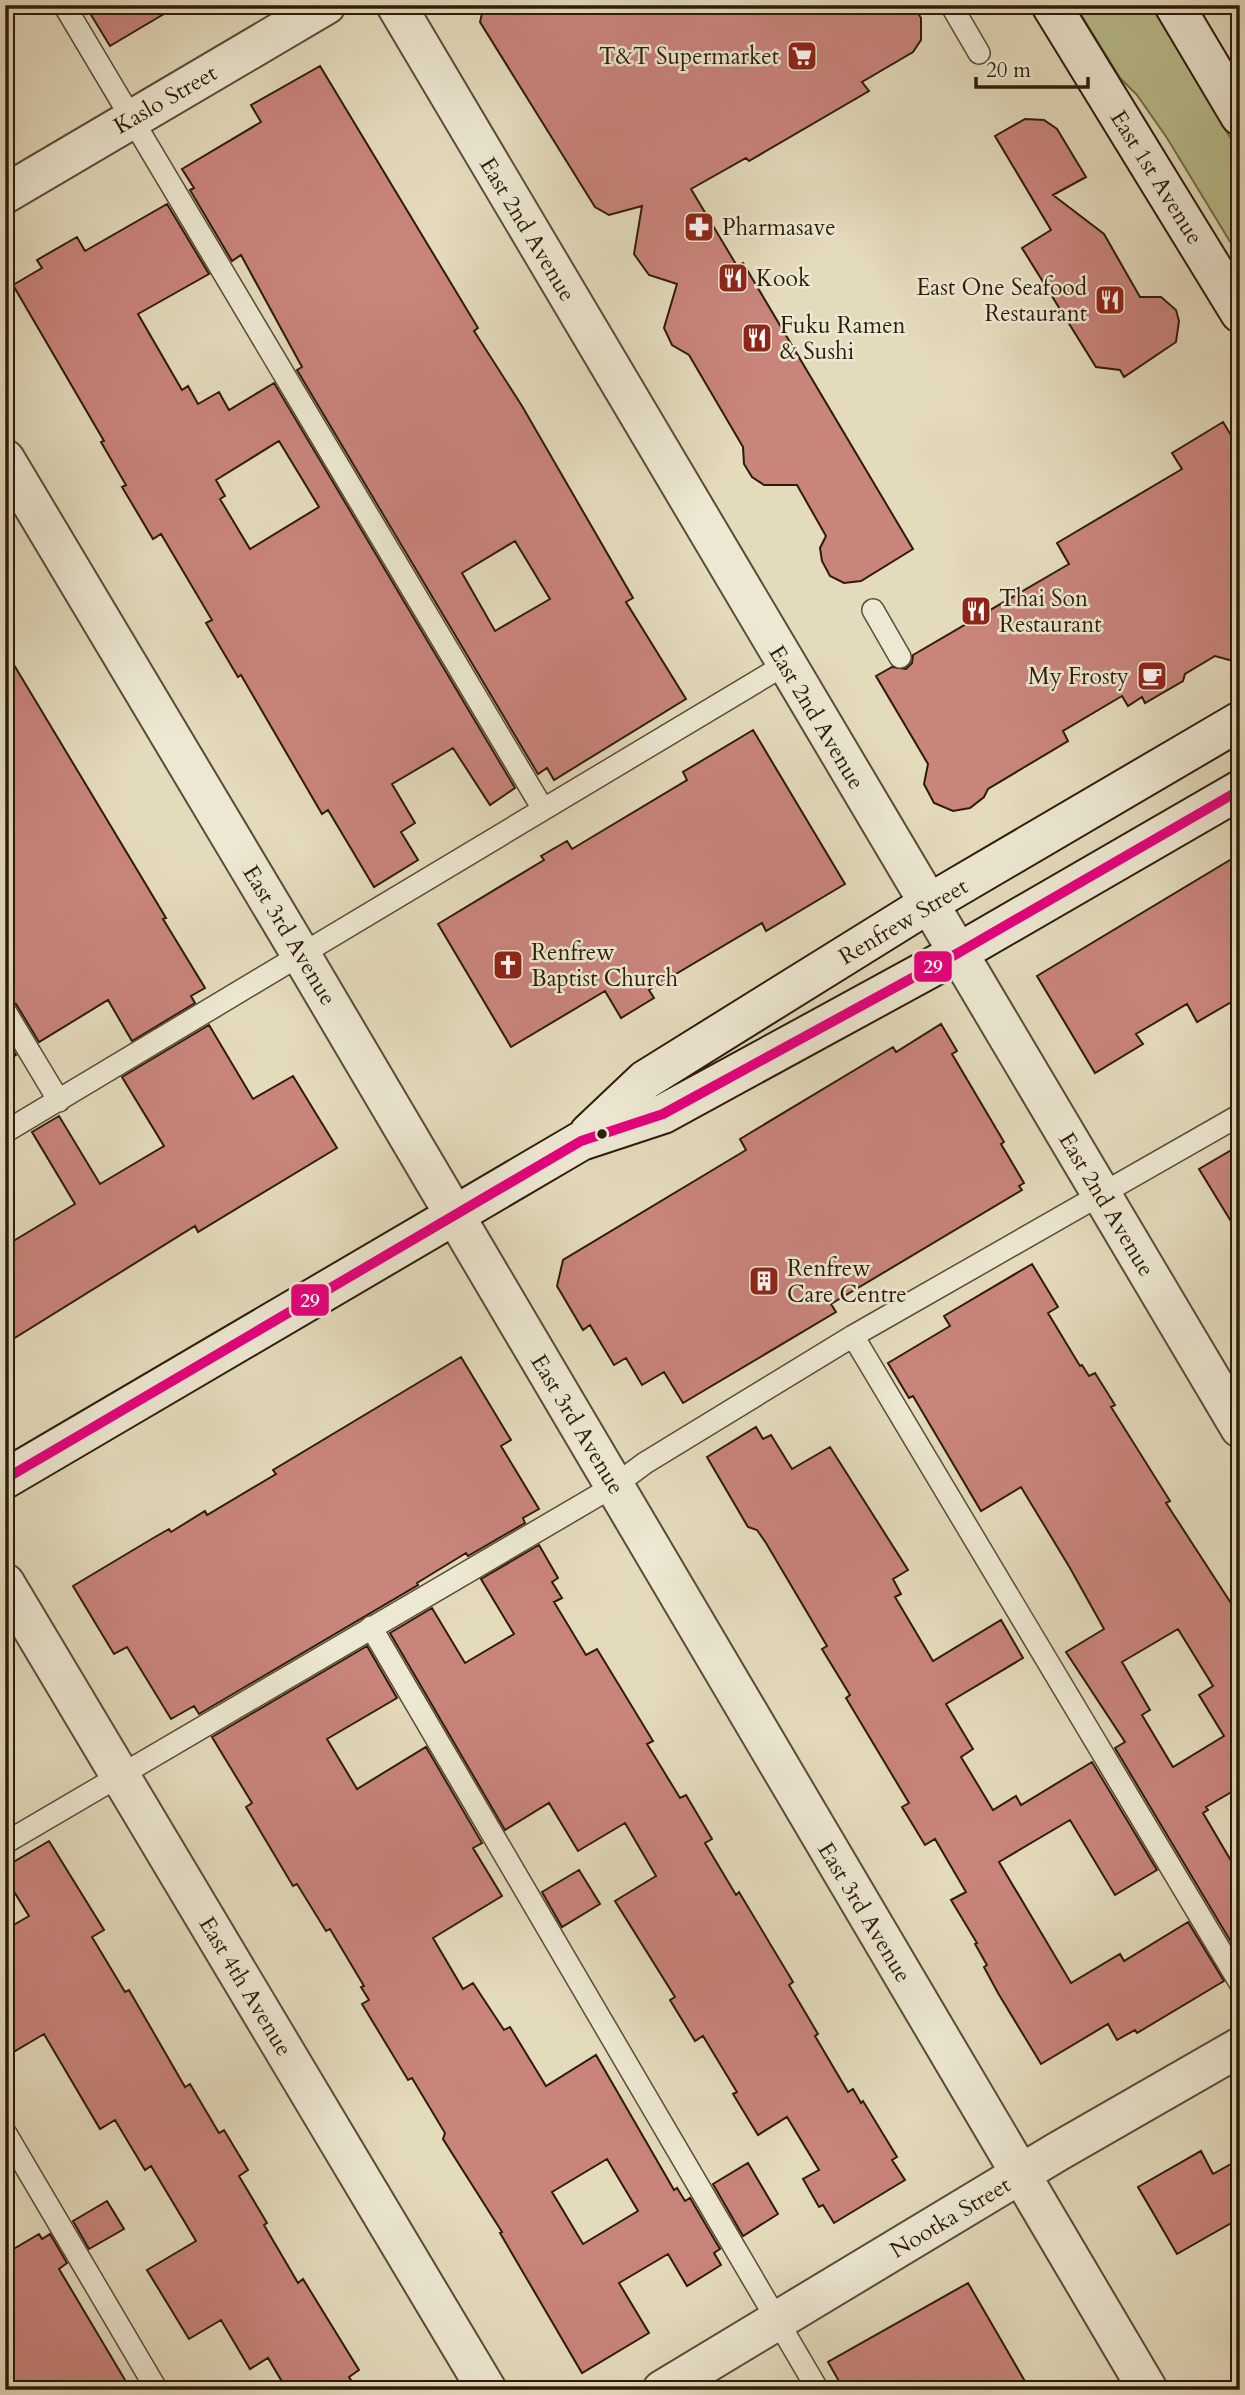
<svg xmlns="http://www.w3.org/2000/svg" width="1245" height="2395" font-family="Cardo,serif">
	<rect width="100%" height="100%" fill="#e4dbbc"/>
	<filter id="stains"><feTurbulence type="fractalNoise" baseFrequency=".00286" numOctaves="4"/><feColorMatrix values="0 0 0 0 .2 0 0 0 0 .09 0 0 0 0 .02 0 0 0 .5 -.17"/></filter>
	<radialGradient id="worn" r=".72"><stop offset=".6" stop-color="#630" stop-opacity="0"/><stop offset="1" stop-color="#630" stop-opacity=".3"/></radialGradient>
	<!-- green -->
	<path fill="#b9bf8d" stroke="#736e4b" stroke-width="2" d="M1075 5H1151L1240 154V258L1167 138 1137 95 1120 78Z"/>
	<!-- building -->
	<path fill="#c9847c" stroke="#2d1c09" stroke-width="2" fill-rule="evenodd" d="M85 5H179L110 46Z
		M484 5H913L921 18V40L913 52 862 82 869 91 749 161 746 158 691 189 737 266 743 263 913 549 861 581 844 583 830 576 822 561 820 548 826 536 797 485H764L752 477 744 464 743 447 689 355 672 345 664 328 677 284 649 275 634 254 642 206 609 215 595 207 480 22Z
		M320 66 478 328 474 331 522 406 633 598 626 602 686 699 554 780 547 768 538 774 297 370 302 367 241 255 232 261 190 190 194 188 182 169 261 122 251 105ZM515 541 550 599 495 631 462 573Z
		M1025 119 1044 120 1057 129 1086 177 1053 195 1104 234 1140 297H1161L1176 310 1179 321 1176 342 1124 377 1120 370 1096 367 1022 248 1051 230 995 136Z
		M167 204 209 274 138 314 182 390 188 386 198 404 219 392 229 410 274 383 515 788 490 805 453 748 392 784 415 823 401 832 418 860 374 887 328 810 322 814 241 675 238 677 206 623 212 620 161 534 153 539 122 487 126 485 101 442 104 441 13 285 42 268 37 260 77 237 85 251ZM279 441 319 507 250 549 220 499 225 496 216 480Z
		M1223 422 1240 450V663L1215 656 1185 674 1183 681 1145 703 1142 697 1128 706 1122 696 1063 731 1068 741 988 789 984 797 970 808 953 811 934 803 924 784 928 764 876 676 892 667 906 669 912 663 913 655 1069 564 1057 543 1182 469 1172 453Z
		M5 650 166 918 163 919 205 988 191 996 195 1003 132 1041 108 1000 39 1042 16 1004 5 998Z
		M753 730 845 884 766 931 762 923 649 990 654 998 621 1018 605 991 511 1047 438 924 544 860 541 856 567 841 572 849 687 780 683 772Z
		M1240 854V997L1197 1022 1187 1004 1136 1034 1143 1044 1095 1073 1037 976Z
		M941 1024 957 1051 952 1054 1004 1142 1001 1144 1024 1183 1019 1186 1022 1190 831 1304 836 1312 683 1403 664 1372 642 1385 626 1358 614 1365 590 1325 583 1330 557 1286 563 1260 746 1150 740 1139 893 1047 896 1052Z
		M209 1025 253 1099 293 1076 337 1148 198 1232 195 1226 5 1344V1246L75 1204 32 1132 59 1116 100 1184 164 1146 122 1077Z
		M5 1037 16 1055 5 1062Z
		M1240 1145V1236L1199 1169Z
		M1032 1264 1058 1307 1048 1313 1080 1366 1082 1365 1089 1376 1095 1373 1115 1405 1111 1407 1170 1501 1166 1503 1240 1617V1787L1206 1807 1208 1810 1203 1813 1240 1876V1957L1115 1748 1125 1742 1066 1652 1104 1629 1070 1568 1021 1487 981 1511 913 1396 909 1398 888 1363 950 1326 944 1316ZM1178 1629 1213 1686 1199 1695 1224 1736 1173 1767 1142 1715 1150 1710 1122 1662Z
		M461 1357 511 1440 501 1446 539 1509 523 1518 525 1523 468 1556 466 1553 417 1583 418 1585 199 1714 194 1706 171 1719 127 1647 114 1654 73 1586 155 1537 169 1529 171 1532 205 1511 207 1515 276 1474 273 1470Z
		M756 1427 763 1439 771 1435 792 1469 830 1447 908 1570 893 1579 901 1594 895 1597 933 1661 1001 1620 1023 1658 946 1704 973 1749 961 1757 993 1810 1016 1796 1021 1805 1092 1762 1157 1870 1115 1895 1070 1820 999 1862 1071 1983 1120 1954 1124 1961 1188 1922 1224 1981 1137 2033 1135 2030 1117 2040 1108 2024 1041 2064 998 1993 984 1967 987 1965 975 1944 977 1943 951 1900 966 1892 935 1839 925 1845 902 1807 909 1803 846 1698 850 1695 822 1649 827 1646 766 1543 757 1530 748 1527 707 1457Z
		M539 1545 558 1578 552 1582 562 1598 554 1602 586 1655 597 1649 653 1741 647 1744 680 1798 686 1795 712 1839 705 1843 736 1895 739 1892 793 1982 789 1985 818 2034 815 2036 848 2092 853 2089 861 2103 863 2101 897 2157 892 2160 905 2180 834 2223 823 2205 819 2207 803 2179 819 2170 787 2117 758 2135 733 2094 737 2092 703 2036 695 2041 670 2000 675 1997 615 1901 656 1876 625 1823 578 1851 549 1803 505 1830 390 1633 432 1608 465 1663 514 1634 481 1579Z
		M367 1646 397 1698 327 1739 357 1789 426 1747 482 1843 473 1848 502 1896 433 1938 463 1989 473 1983 504 2030 510 2027 546 2086 596 2055 674 2190 677 2188 685 2201 690 2198 720 2249 714 2253 721 2265 687 2286 668 2254 619 2283 649 2333 582 2373 500 2233 502 2232 443 2139 445 2133 412 2078 408 2080 362 2004 369 2000 361 1987 364 1986 330 1929 326 1931 297 1884 293 1886 246 1807 252 1803 212 1737ZM607 2159 638 2211 583 2244 552 2192Z
		M49 1841 104 1930 92 1937 125 1992 129 1990 185 2087 190 2084 219 2133 224 2130 248 2170 239 2176 267 2223 264 2225 298 2283 303 2279 359 2370 349 2377 357 2390H287L268 2358 250 2369 221 2320 189 2339 147 2270 196 2241 151 2166 145 2170 115 2120 100 2129 44 2034 5 2057V1930L29 1916 5 1877V1867Z
		M579 1870 600 1904 562 1927 542 1892Z
		M1201 2151 1213 2174 1240 2159V2218L1177 2254 1138 2187Z
		M748 2163 778 2214 743 2236 713 2184Z
		M107 2201 124 2229 89 2249 73 2221Z
		M39 2234 42 2239 50 2234 67 2263 59 2269 131 2390H5V2254Z
		M968 2283 1030 2390H844L828 2362Z"/>
	<g fill="none" stroke-linecap="round" stroke-linejoin="round">
		<!-- lane casing -->
		<g stroke="#5b4c36" stroke-width="24">
			<path id="lane" d="M64 5 543 809
				M951 5 979 53
				M873 610 900 657
				M5 1011 59 1101
				M5 1132 786 664
				M853 1336 1240 1983
				M371 1627 818 2390
				M5 1843 614 1486 645 1463 853 1336 1240 1115
				M5 2132 157 2390"/>
		</g>
		<!-- street casing -->
		<g stroke="#5b4c36" stroke-width="42">
			<path id="street" d="M396 5 1240 1428
				M5 194 326 5
				M5 459 300 953 1148 2390
				M5 1583 487 2390
				M662 2390 1057 2152 1240 2047"/>
		</g>
		<!-- secondary casing -->
		<g stroke="#2d1c09" stroke-width="42">
			<path id="secondary" d="M1051 5 1240 313
				M1174 5 1240 116
				M589 1133 645 1080 928 904 1240 721
				M5 1479 581 1141 663 1114 958 953 1240 790"/>
		</g>
		<!-- lane -->
		<use href="#lane" stroke="#ede8d3" stroke-width="21"/>
		<!-- street -->
		<use href="#street" stroke="#ede8d3" stroke-width="38"/>
		<!-- secondary -->
		<use href="#secondary" stroke="#ede8d3" stroke-width="38"/>
		<!-- bus-1 casing -->
		<g stroke="#ede8d3" stroke-width="16">
			<path id="bus-1" d="M5 1479 581 1141 663 1114 958 953 1240 790"/>
		</g>
		<!-- bus-1 -->
		<use href="#bus-1" stroke="#e5007d" stroke-width="10"/>
	</g>
	<!-- icons -->
	<defs>
		<g id="supermarket-square" transform="scale(1.575)"><rect x="-9" y="-9" width="18" height="18" rx="4" fill="#8f2418" stroke="#ede8d3"/><path d="M-6-5.5h2.5l.6 2H6L4.5 2H-2.5L-4.4-4H-6ZM-1.5 3.2a1.3 1.3 0 1 0 .1 0ZM3 3.2a1.3 1.3 0 1 0 .1 0Z" fill="#fff"/></g>
		<g id="pharmacy-square" transform="scale(1.575)"><rect x="-9" y="-9" width="18" height="18" rx="4" fill="#8f2418" stroke="#ede8d3"/><path d="M-2-6h4v4h4v4h-4v4h-4v-4h-4v-4h4Z" fill="#fff"/></g>
		<g id="restaurant-square" transform="scale(1.575)"><rect x="-9" y="-9" width="18" height="18" rx="4" fill="#8f2418" stroke="#ede8d3"/><path d="M-5-6h1v4h1v-4h1v4h1v-4h1v5L-1.5 .5V6h-2V.5L-5-1ZM5-6V6H3V1.5H1.5Q1.5-4 5-6Z" fill="#fff"/></g>
		<g id="cafe-square" transform="scale(1.575)"><rect x="-9" y="-9" width="18" height="18" rx="4" fill="#8f2418" stroke="#ede8d3"/><path d="M-5.5-4.5H6V0H3Q3 3.5 0 3.5H-2.5Q-5.5 3.5-5.5 0ZM3-3.2v2h1.7v-2ZM-6 4.5H4V6H-6Z" fill="#fff"/></g>
		<g id="church-square" transform="scale(1.575)"><rect x="-9" y="-9" width="18" height="18" rx="4" fill="#8f2418" stroke="#ede8d3"/><path d="M-1.2-6h2.4v3.5h3.3v2.4h-3.3V6h-2.4V-.1h-3.3v-2.4h3.3Z" fill="#fff"/></g>
		<g id="building-square" transform="scale(1.575)"><rect x="-9" y="-9" width="18" height="18" rx="4" fill="#8f2418" stroke="#ede8d3"/><path d="M-4-6H4V6H1V3H-1V6H-4ZM-2.5-4.3h1.7v1.8h-1.7ZM.8-4.3h1.7v1.8H.8ZM-2.5-1h1.7V.8h-1.7ZM.8-1h1.7V.8H.8Z" fill="#fff"/></g>
	</defs>
	<g fill-rule="evenodd">
		<use href="#supermarket-square" x="802" y="56"/>
		<use href="#pharmacy-square" x="699" y="227"/>
		<use href="#restaurant-square" x="733" y="278"/>
		<use href="#restaurant-square" x="1110" y="300"/>
		<use href="#restaurant-square" x="757" y="338"/>
		<use href="#restaurant-square" x="976" y="611"/>
		<use href="#cafe-square" x="1152" y="676"/>
		<use href="#church-square" x="508" y="965"/>
		<use href="#building-square" x="764" y="1281"/>
	</g>
	<!-- markers -->
	<circle fill="#2d1c09" stroke="#ede8d3" stroke-width="2.5" cx="602" cy="1134" r="6"/>
	<g text-anchor="middle" stroke-width="5" stroke-linejoin="round" paint-order="stroke">
		<!-- poi labels -->
		<g font-size="23" fill="#2d1c09" stroke="#ede8d3" text-anchor="start">
			<text x="779" y="64" text-anchor="end">T&amp;T Supermarket</text>
			<text x="722" y="235">Pharmasave</text>
			<text x="756" y="286">Kook</text>
			<text x="1087" y="295" text-anchor="end">East One Seafood<tspan x="1087" dy="26">Restaurant</tspan></text>
			<text x="780" y="333">Fuku Ramen<tspan x="780" dy="26">&amp; Sushi</tspan></text>
			<text x="999" y="606">Thai Son<tspan x="999" dy="26">Restaurant</tspan></text>
			<text x="1129" y="684" text-anchor="end">My Frosty</text>
			<text x="531" y="960">Renfrew<tspan x="531" dy="26">Baptist Church</tspan></text>
			<text x="787" y="1276">Renfrew<tspan x="787" dy="26">Care Centre</tspan></text>
		</g>
		<!-- street labels -->
		<g font-size="23" fill="#2d1c09" stroke="#ede8d3">
			<text transform="translate(165 99) rotate(-30)" y="8">Kaslo Street</text>
			<text transform="translate(1157 177) rotate(58)" y="8">East 1st Avenue</text>
			<text transform="translate(528 229) rotate(59)" y="8">East 2nd Avenue</text>
			<text transform="translate(817 717) rotate(59)" y="8">East 2nd Avenue</text>
			<text transform="translate(903 921) rotate(-31)" y="8">Renfrew Street</text>
			<text transform="translate(290 935) rotate(59)" y="8">East 3rd Avenue</text>
			<text transform="translate(1107 1204) rotate(59)" y="8">East 2nd Avenue</text>
			<text transform="translate(578 1424) rotate(59)" y="8">East 3rd Avenue</text>
			<text transform="translate(865 1912) rotate(59)" y="8">East 3rd Avenue</text>
			<text transform="translate(246 1986) rotate(59)" y="8">East 4th Avenue</text>
			<text transform="translate(950 2217) rotate(-31)" y="8">Nootka Street</text>
		</g>
	</g>
	<g stroke="#ede8d3" stroke-width="2.5">
		<rect x="913" y="950" width="40" height="33" rx="7" fill="#e5007d"/>
		<rect x="290" y="1283" width="40" height="34" rx="7" fill="#e5007d"/>
	</g>
	<g font-size="19" text-anchor="middle" font-weight="bold" fill="#fff">
		<text x="933" y="973">29</text>
		<text x="310" y="1307">29</text>
	</g>
	<!-- margin -->
	<rect width="1245" height="2395" fill="none" stroke="#e4dbbc" stroke-width="28"/>
	<rect x="7" y="7" width="1231" height="2381" fill="none" stroke="#2d1c09" stroke-width="3.5"/>
	<rect x="14" y="14" width="1217" height="2367" fill="none" stroke="#2d1c09" stroke-width="2"/>
	<!-- scale -->
	<path d="M976 77v10h112v-10" fill="none" stroke="#2d1c09" stroke-width="3.5"/>
	<text x="986" y="77" font-size="21" fill="#2d1c09" stroke="#ede8d3" stroke-width="5" paint-order="stroke">20 m</text>
	<rect width="100%" height="100%" filter="url(#stains)"/>
	<rect width="100%" height="100%" fill="url(#worn)"/>
</svg>
